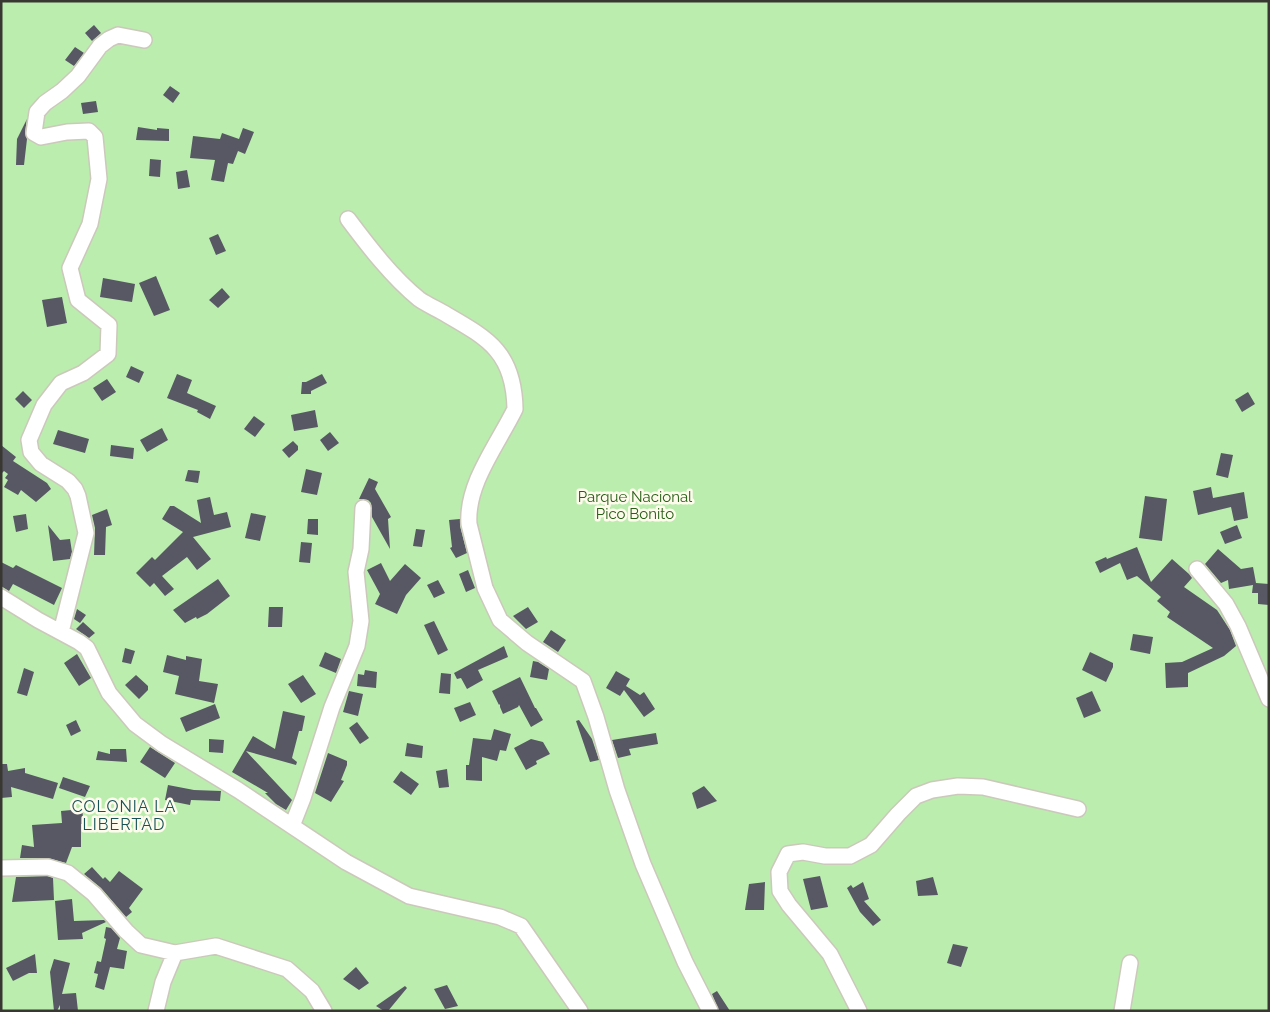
<svg xmlns="http://www.w3.org/2000/svg" width="1270" height="1012" font-family="Raleway,sans-serif">
	<rect width="100%" height="100%" fill="#fefbed"/>
	<!-- green -->
	<path fill="#bbedaf" d="M1 1H1269V1011H1Z"/>
	<!-- building -->
	<path fill="#575863" d="M94 25 101 33 92 41 85 33Z
		M75 47 84 53 74 66 65 60Z
		M170 86 180 93 173 103 163 95Z
		M96 101 98 112 83 114 81 103Z
		M27 119 25 132 27 139 24 165H16L17 139Z
		M138 127 157 130V128L169 129V141L136 140Z
		M243 128 254 132 245 154 238 151 233 164 228 163 224 182 211 180 215 160 190 158 193 136 220 139 222 133 239 139Z
		M150 159 161 160 160 177 149 176Z
		M187 170 190 187 178 189 176 172Z
		M218 234 226 251 216 255 209 238Z
		M156 276 170 310 154 316 139 283Z
		M103 278 135 284 132 302 100 297Z
		M222 288 230 297 218 308 209 300Z
		M62 297 67 323 47 327 42 300Z
		M131 366 144 372 139 383 126 377Z
		M177 374 192 380 187 393 216 406 210 419 197 412 198 410 167 398Z
		M322 374 327 383 311 391V394H301L302 382H306Z
		M107 379 116 392 102 401 93 388Z
		M23 391 32 400 24 408 15 399Z
		M1248 392 1255 404 1242 412 1235 400Z
		M315 410 318 427 294 431 291 415Z
		M254 416 265 424 255 437 244 429Z
		M162 428 168 440 147 452 140 440Z
		M58 430 89 439 85 453 53 444Z
		M330 432 339 443 328 451 320 440Z
		M293 441 298 446V450L289 458 282 450Z
		M1 445 16 457 13 461 47 483 51 489 36 502 21 490 18 495 4 487 8 480 5 478 8 474 4 471 1 474Z
		M111 445 134 448 133 459 110 456Z
		M1221 453 1233 455 1228 478 1216 475Z
		M306 469 322 473 317 495 301 492Z
		M188 470 200 471 198 483 185 481Z
		M369 478 378 482 375 489 391 517 388 519 390 549 372 517 371 503 368 500 359 499Z
		M1211 487 1213 498 1244 492 1248 518 1234 521 1231 507 1198 515 1193 491Z
		M1145 496 1167 499 1162 541 1139 538Z
		M210 497 214 515 227 512 231 527 193 537 211 559 197 570 187 557 162 576 174 589 165 596 154 583 150 587 136 573 152 557 155 560 183 532 162 519 170 506H174L201 523 197 500Z
		M107 509 112 525 106 527 105 555H94L95 528 92 515Z
		M251 513 266 516 260 541 245 538Z
		M26 514 28 529 16 532 13 516Z
		M308 519H318V535L307 534Z
		M460 519V526L467 553 456 558 450 548 452 547 449 520Z
		M48 525 60 540 70 539 72 552 70 559 53 561Z
		M1237 525 1242 538 1225 544 1220 532Z
		M416 529 425 530 422 547 413 546Z
		M301 542 312 543 310 563 299 562Z
		M1137 547 1151 582 1172 559 1189 574 1192 578 1184 587 1217 610 1230 630 1236 646 1224 656 1188 673V687L1166 688 1165 663 1182 662 1213 648 1167 617 1170 612 1157 601 1161 597 1137 576 1127 580 1120 563 1100 573 1095 562 1106 557 1107 559Z
		M1218 549 1241 569 1253 567 1256 583 1269 584V605L1258 604V593H1252L1253 585 1229 589 1228 580 1221 583 1205 564Z
		M1 562 13 568 16 565 62 588 54 605 13 584 9 591 1 586Z
		M381 563 390 581 405 564 421 578 406 595 397 614 375 604 380 594 367 570Z
		M468 570 475 588 466 592 459 574Z
		M218 579 230 596 207 614 197 619 196 617 185 623 173 610Z
		M438 580 445 593 434 598 427 585Z
		M269 607H283L282 627H268Z
		M528 607 538 622 526 629 513 616Z
		M77 609 86 615 80 623 74 619Z
		M434 621 448 650 438 655 424 625Z
		M83 622 95 633 89 638 76 629Z
		M551 630 566 640 558 652 543 642Z
		M1133 634 1153 637 1150 654 1130 650Z
		M504 646 508 657 478 670 483 680 467 689 461 678 457 679 454 673Z
		M125 648 135 651 131 664 122 662Z
		M325 652 341 659 336 673 319 666Z
		M1090 652 1113 663V667L1106 682 1082 670Z
		M77 654 91 678 79 686 64 663Z
		M167 655 186 660V656L202 659 199 681 218 684 214 703 175 694 179 676 163 672Z
		M533 661 538 662 549 669 547 680 530 677Z
		M24 668 34 672 27 696 17 693Z
		M365 670 377 672 376 688 357 686 358 674 364 675Z
		M616 671 630 679 626 686 640 695 644 692 655 709 644 717 624 690 620 696 606 688Z
		M441 673 451 674 450 694 439 693Z
		M136 675 148 686V690L139 699 125 685Z
		M303 675 316 694 301 703 288 684Z
		M520 677 535 708H536L543 720 531 727 519 705 518 707 503 714 500 707V704L499 705 492 691Z
		M349 691 363 694 358 716 343 712Z
		M1092 691 1101 711 1084 718 1076 698Z
		M470 702 476 715 460 722 454 708Z
		M215 704 220 718 186 732 180 718Z
		M283 711 305 716 302 731H299L292 758 297 762 296 765 246 751 292 800 286 810 276 804 265 793H268L232 772 253 736 275 749Z
		M76 720 81 731 71 736 66 725Z
		M579 720 592 739 599 760 590 762 576 721Z
		M357 722 369 738 360 744 349 728Z
		M494 729 511 734 506 751 500 750 497 761 482 757V781L466 780V765H469L473 738 491 740Z
		M656 733 658 744 629 749 631 755 618 758 612 740Z
		M209 739 224 740 223 753 209 752Z
		M531 739 543 742 550 754 536 761 537 764 526 770 514 748Z
		M407 743 423 746 422 758 405 756Z
		M150 747 175 763 165 778 140 762Z
		M110 749H126L127 762 96 760 98 751 110 754Z
		M328 753 347 761V765L341 780 344 781 331 802 315 793Z
		M1 764H7L8 771 25 768V773L58 783 53 799 11 787 12 797 1 798Z
		M447 769 449 787 439 788 436 771Z
		M401 771 419 784 411 795 393 782Z
		M63 777 90 786 85 797 59 788Z
		M168 785 194 790 221 791 220 801 191 800 190 805 165 800Z
		M704 786 717 801 697 809 692 793Z
		M82 809 84 824H81V847H72L66 863 48 858H20L22 845 34 847 32 825 62 823 61 811Z
		M92 867 103 879 105 877 110 882 119 871 143 889 129 908 132 912 126 917 101 888 84 874Z
		M47 876 53 878 54 900 12 902 16 877Z
		M820 876 828 907 811 910 803 879Z
		M933 877 938 895 918 896 916 881Z
		M765 882 764 910H745L749 884Z
		M863 882 869 899 864 901 881 920 873 926 860 912 847 888 851 885 853 888Z
		M72 899 74 921 104 920 106 922 82 933 83 939 58 940 55 901Z
		M106 927 111 928 120 938 117 949 127 951 124 969 110 967 104 990 95 987 98 974 94 973 97 961 101 962 106 939 104 938Z
		M953 944 968 947 961 967 947 963Z
		M35 954 37 973H29L13 981 6 968Z
		M54 959 70 963 62 994 76 993 78 1011H60V1005L57 1011H54L50 972Z
		M356 967 369 983 359 990 343 979Z
		M447 985 458 1006 445 1009 434 989Z
		M405 986 407 988 388 1011H384L376 1006Z
		M717 991 730 1011H719L712 994Z"/>
	<g fill="none" stroke-linecap="round" stroke-linejoin="round">
		<!-- minor casing -->
		<g stroke="#ccc8bb" stroke-width="18">
			<path id="minor" d="M348 219C369 247 392 277 419 299 426 304 435 308 442 312 487 338 514 351 515 409 498 444 466 484 469 524L485 588 500 620 527 643 583 681 596 717 617 790 643 864 685 962 710 1011
				M1197 569 1226 604 1238 626 1269 699
				M1 597 38 620 79 642 87 648 109 693 135 724 162 744 238 790 346 862 409 896 500 917 521 926 580 1011
				M61 632 86 533 78 496 75 489 68 481 41 464 31 452 29 440 44 405 61 383 83 373 108 354 109 325 78 300 70 268 90 224 99 179 95 137 89 131 67 132 41 137 34 133 37 112 45 103 62 91 78 76 100 46 109 39 118 35 144 40
				M292 826 303 798 332 707 357 646 361 621 356 572 361 549 363 508
				M1 868 48 867 68 873 94 894 126 931 141 945 175 953 216 946 287 969 312 991 324 1011
				M156 1011 163 982 175 953
				M859 1011 830 954 789 905 780 891 779 872 788 854 803 852 825 856H850L871 845 898 814 916 796 932 790 958 786 983 787 1078 809
				M1122 1011 1130 963"/>
		</g>
		<!-- minor -->
		<use href="#minor" stroke="#fff" stroke-width="15"/>
	</g>
	<g text-anchor="middle" stroke-width="5" stroke-linejoin="round" paint-order="stroke">
		<!-- park labels -->
		<g font-size="15" fill="#266016" stroke="#fefbed">
			<text x="635" y="502">Parque Nacional<tspan x="635" dy="17">Pico Bonito</tspan></text>
		</g>
		<!-- neighbourhood labels -->
		<g font-size="16" letter-spacing="1" fill="#165256" stroke="#fefbed">
			<text x="124" y="812">COLONIA LA<tspan x="124" dy="18">LIBERTAD</tspan></text>
		</g>
	</g>
	<!-- border -->
	<rect width="1270" height="1012" fill="none" stroke="#383732" stroke-width="5"/>
</svg>
